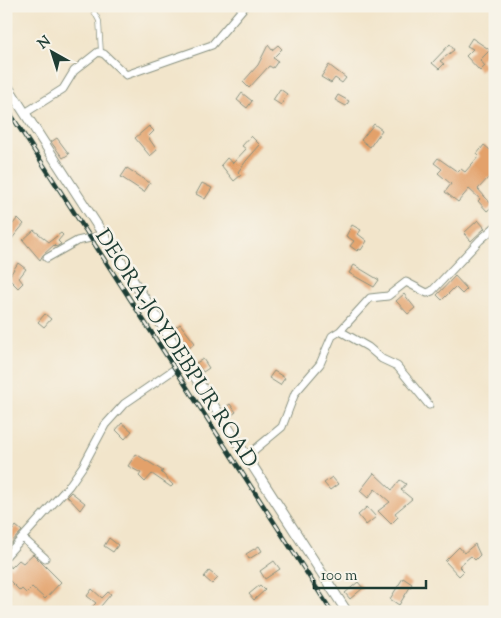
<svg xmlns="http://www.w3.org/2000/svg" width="501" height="618" font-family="'Sorts Mill Goudy',serif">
	<rect width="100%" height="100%" fill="#f7f3e8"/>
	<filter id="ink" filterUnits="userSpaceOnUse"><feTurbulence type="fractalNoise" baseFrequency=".02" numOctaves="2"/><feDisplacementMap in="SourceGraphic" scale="10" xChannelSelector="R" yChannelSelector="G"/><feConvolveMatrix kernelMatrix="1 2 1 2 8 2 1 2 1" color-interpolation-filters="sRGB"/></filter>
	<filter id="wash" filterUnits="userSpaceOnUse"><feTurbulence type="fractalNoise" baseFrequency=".0096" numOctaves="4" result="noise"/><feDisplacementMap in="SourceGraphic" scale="20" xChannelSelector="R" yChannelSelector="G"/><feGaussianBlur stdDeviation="1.12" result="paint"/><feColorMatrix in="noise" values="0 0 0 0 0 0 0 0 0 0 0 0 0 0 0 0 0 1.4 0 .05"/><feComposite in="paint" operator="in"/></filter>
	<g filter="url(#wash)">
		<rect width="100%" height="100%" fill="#f2e5cb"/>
		<g id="blocks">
			<!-- building -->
			<path fill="#e3a16a" d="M472 38 490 50 480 60 485 66 480 71 466 56 473 49 467 46Z
				M450 44 454 50 440 61 444 64 439 69 432 63Z
				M268 45 272 50 278 45 282 49 273 58 278 61 273 68 269 66 249 88 243 82 258 65Z
				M329 65 346 78 342 83 335 78 331 83 321 77Z
				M280 89 287 94 281 105 273 100Z
				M242 93 252 101 247 108 237 100Z
				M338 95 349 101 346 106 335 100Z
				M374 124 382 130 370 147 361 140Z
				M149 126 154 131 148 137 157 150 150 156 135 138Z
				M251 136 260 145 246 161 238 172 241 175 234 181 221 165 227 158 233 163 246 149 242 146Z
				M57 138 69 154 63 158 51 142Z
				M484 145 495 154V175L491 179 489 177 478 189 493 206 487 211 478 201 480 199 469 189 458 202 445 192 451 184 438 173 442 169 434 163 438 158 458 172 461 169 465 172 479 156 477 154Z
				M127 168 150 183 144 192 121 177Z
				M202 183 212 188 205 199 196 194Z
				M18 218 24 224 10 241 6 238V232Z
				M478 220 485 228 471 241 464 233Z
				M352 225 361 230 358 234 367 241 361 250 359 249 357 251 350 246 354 241 346 236Z
				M34 230 49 242 61 233 63 235 58 241 61 244 56 247 54 245 43 255 40 260 23 240Z
				M18 263 26 269 19 278 23 283 18 288 8 278Z
				M354 265 379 280 374 287 349 273Z
				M455 276 467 289 462 294 455 287 442 300 437 295Z
				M404 294 415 308 408 314 396 301Z
				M45 314 51 319 44 327 38 322Z
				M180 324 195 343 188 349 175 328Z
				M203 359 209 368 203 372 196 363Z
				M274 371 285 378 280 385 269 378Z
				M230 404 236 412 229 417 223 409Z
				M122 423 132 431 125 439 116 430Z
				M136 454 163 471 161 472 173 485 171 487 152 474 145 482 139 476 141 473 128 466Z
				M374 473 392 490 400 480 406 484 401 490 412 499 395 513 398 517 391 524 378 511 390 502 375 489 368 498 360 491Z
				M332 477 338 484 330 490 324 483Z
				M71 492 85 503 80 510 67 496Z
				M367 507 376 517 366 525 358 515Z
				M6 523 13 530 16 526 22 531 6 548Z
				M109 538 118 545 113 552 104 546Z
				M475 544 480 555 475 560 471 556 459 566 464 571 459 576 445 561 459 547 464 553Z
				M259 546 262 551 249 559 246 554Z
				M33 554 61 582 45 599 32 587 26 593 22 589 20 591 6 577V562L11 568 19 560 23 563Z
				M274 561 280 569 265 579 260 571Z
				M209 571 218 578 212 584 204 577Z
				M403 578 412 584 399 605 390 599Z
				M358 582 363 588 350 599 345 593Z
				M260 585 265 590 254 600 249 594Z
				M92 589 102 598 108 592 111 594 96 612 92 607 96 603 87 596Z"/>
		</g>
	</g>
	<g filter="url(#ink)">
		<use href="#blocks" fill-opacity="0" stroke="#889180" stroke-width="1"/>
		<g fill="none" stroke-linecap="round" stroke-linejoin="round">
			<!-- service casing -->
			<g stroke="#889180" stroke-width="5.5">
				<path id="service" d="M91 6 99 21 101 52"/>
			</g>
			<!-- minor casing -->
			<g stroke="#889180" stroke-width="9">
				<path id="minor" d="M25 113 63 89 74 71 98 52 104 54 126 75 212 45 245 6
					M47 258 77 241 104 235
					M340 331 368 347 382 359 397 366 429 405
					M247 456 282 427 295 393 320 364 332 336 340 331 370 298 388 296 406 282 427 293 432 291 480 240 495 227
					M24 539 45 558
					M6 556 69 486 83 466 105 425 124 404 185 362"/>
			</g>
			<!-- tertiary casing -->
			<g stroke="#889180" stroke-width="11">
				<path id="tertiary" d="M6 84 347 612"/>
			</g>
			<!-- service -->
			<use href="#service" stroke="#fff" stroke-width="4"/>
			<!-- minor -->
			<use href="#minor" stroke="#fff" stroke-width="7"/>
			<!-- tertiary -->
			<use href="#tertiary" stroke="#fff" stroke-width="9"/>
			<!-- rail casing -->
			<g stroke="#1f3d34" stroke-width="4.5">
				<path id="rail" d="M6 107 332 612"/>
			</g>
			<!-- rail -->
			<use href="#rail" stroke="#f7f3e8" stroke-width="2.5" stroke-dasharray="8" stroke-linecap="butt"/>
		</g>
	</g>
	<g text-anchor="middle" stroke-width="5" stroke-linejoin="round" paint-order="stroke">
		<!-- street labels -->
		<g font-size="21" fill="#1f3d34" stroke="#f7f3e8">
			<text transform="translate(177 348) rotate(57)" y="7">DEORA-JOYDEBPUR ROAD</text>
		</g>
	</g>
	<!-- margin -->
	<rect width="501" height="618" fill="none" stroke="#f7f3e8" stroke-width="25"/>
	<!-- north arrow -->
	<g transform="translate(52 52) rotate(321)" stroke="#f7f3e8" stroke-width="4" paint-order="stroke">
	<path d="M0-4L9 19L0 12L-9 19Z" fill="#1f3d34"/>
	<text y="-8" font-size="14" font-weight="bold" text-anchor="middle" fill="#1f3d34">N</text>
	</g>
	<!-- scale -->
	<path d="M314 580v8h112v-8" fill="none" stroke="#1f3d34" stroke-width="2.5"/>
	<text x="321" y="580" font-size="15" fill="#1f3d34" stroke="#f7f3e8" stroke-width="4" paint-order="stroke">100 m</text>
</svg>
